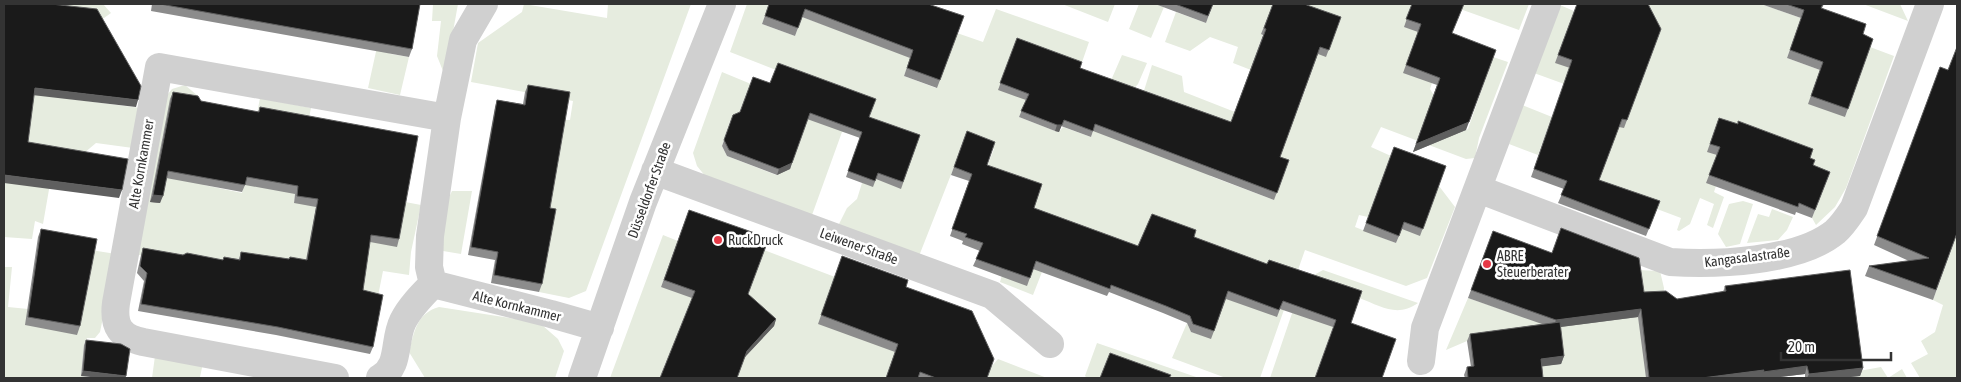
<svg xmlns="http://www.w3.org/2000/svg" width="1961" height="382" font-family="'Asap Condensed',sans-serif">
	<rect width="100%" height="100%" fill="#fff"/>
	<!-- green -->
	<path fill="#e6ecdf" d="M14 4H103L111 13 97 23 70 99 141 108 133 148 96 143 77 159 55 155 43 224 35 221 32 239 4 237V184L9 146Z
		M433 4H458L445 76 437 56 441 21H432Z
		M524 4 607 18 608 4H691L586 291 569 298 539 292 543 268 530 265 564 120H570L573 101 471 82 478 43 522 12Z
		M747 4H769L762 24 795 36 802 17 911 56 904 76 936 88 957 33 983 42 996 9 1089 42 1080 68 1027 100 1019 117 1055 131 1059 132 1063 127 1091 137 1095 125 1142 97 1152 65 1182 76 1184 92 1235 112 1210 176 1274 200 1267 160 1281 120 1292 123 1306 88 1283 4H1412L1432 83 1430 89 1457 134 1468 129 1493 57 1508 62 1479 138 1475 158 1466 159 1381 127 1371 147 1391 156 1368 217 1359 215 1355 227 1396 243 1402 229 1439 186 1455 207 1427 278 1406 286 1305 250 1260 378H1226L1172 358 1187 323 1191 332 1204 336 1147 267 1042 272 1033 295 1000 282 1004 268 990 198 966 190 969 181 983 177 994 149 965 139 919 256 838 226 847 208 857 199 862 183 876 179 917 142 842 132 812 215 706 177 697 166 693 153 722 72 751 84 737 118 730 121 722 146 727 156 776 175V70L730 52Z
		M1062 4H1115L1108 22Z
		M1139 4H1155L1164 7 1151 38 1129 29Z
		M1213 4H1273L1251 70 1233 63 1238 47 1210 37 1190 51 1165 42 1176 12 1206 23Z
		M1446 4H1529L1519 30Z
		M1632 4H1761L1801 18 1787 58 1820 70 1845 117 1870 47 1894 56 1846 188 1835 207 1816 225 1812 218 1827 180 1725 158 1714 192 1724 197 1713 228 1707 225 1714 204 1700 198 1690 224 1679 231 1677 230 1681 218 1657 209 1626 226 1607 222 1613 207 1592 199 1600 97 1534 73 1560 5 1574 11 1556 63 1640 86 1658 37 1653 28Z
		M1863 4H1900L1908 21Z
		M377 47 391 54 409 57 400 95 368 88Z
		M1122 55 1147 63 1138 84 1130 93 1109 85Z
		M185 85 198 96 164 131 162 139 204 185 242 193 244 184 295 193 294 203 400 201 421 205 411 252 409 275 383 271 377 301 306 258 304 267 180 262 134 254 163 100 172 89Z
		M260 98 311 108 308 123 257 114Z
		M1522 105 1552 117 1538 155 1509 144Z
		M452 191H472L461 254 443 251C440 236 444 205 452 191Z
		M1743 201 1753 204 1740 244 1726 247 1718 234 1729 204Z
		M1772 209 1793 217 1787 230 1778 240 1747 243 1758 214 1769 217Z
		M1957 233V378H1920L1911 363 1928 354 1921 341 1935 332 1943 305 1933 300Z
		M663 235 678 241 661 287 748 294 764 250 835 277 896 350 886 378H737L666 361 660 378H610Z
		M72 247 116 254 100 332 95 338H87L84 345 81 376 100 378H4V267H12L8 307 28 309Z
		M1323 270 1418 303C1397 318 1381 306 1359 298L1333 327 1315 378H1270L1303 281Z
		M1637 270 1660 271 1664 288 1663 299 1646 378H1539L1467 341 1446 350 1468 298 1515 314Z
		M439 307 529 321 542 325 558 339 564 351 555 378H425L409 352C414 332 417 313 439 307Z
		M1097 343 1199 378H1087L1085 376Z
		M155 356 203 363 200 377 152 378Z
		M998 359 1047 378H987L991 367Z
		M1881 367 1888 378 1902 369 1907 378H1841L1860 376 1859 371Z"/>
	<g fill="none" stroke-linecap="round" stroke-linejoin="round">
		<!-- minor -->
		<path stroke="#d0d0d0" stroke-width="28" d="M447 118 463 40 484 4
			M655 171 992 295 1050 344
			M1478 189 1670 262C1716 265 1798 262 1835 232 1843 225 1848 217 1854 208L1930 4
			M433 284 551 314 600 328
			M1421 361 1425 328 1547 4
			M335 378 143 342C120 337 113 326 116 303L159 67 447 118 430 236 429 267 433 284
			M380 378C401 366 393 341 403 321 410 307 422 295 433 284
			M582 378 643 202 722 4"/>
	</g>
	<!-- wall -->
	<path fill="#8c8c8c" d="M152 4H420L412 49 409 57 151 11Z
		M769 4 964 16 937 88 904 76 910 58 802 17 795 36 762 24Z
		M1155 4H1213L1206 23Z
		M1273 4 1341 17 1326 57 1318 54 1280 157 1289 160 1274 200 1093 131 1091 137 1061 126 1059 132 1055 131 1019 117 1026 100 998 90 1017 38 1080 68 1231 122 1263 35 1261 34Z
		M1412 4 1452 34 1466 130 1413 152 1437 85 1403 73 1418 32 1404 27Z
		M1577 4 1661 29 1624 128 1619 127 1599 180 1660 201 1646 236 1558 203 1564 189 1531 177 1570 68 1555 63Z
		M1761 4H1824L1822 8 1863 34 1873 39 1845 117 1808 104 1820 70 1787 58 1801 18Z
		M1940 67 1948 70 1957 233 1933 300 1865 276 1869 266 1909 261 1874 245Z
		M753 77 920 135 901 189 876 179 873 187 846 177 860 138 807 119 790 169 777 175 727 156 722 146 733 115 740 112Z
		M528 85 550 208 542 284 539 292 491 283 495 260 468 255 495 107 497 100 523 104 525 92Z
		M173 92 201 101 258 112 260 107 399 239 397 247 370 242 363 290 373 347 370 354 276 335 138 311 144 281 137 273 141 255 143 248 183 255 223 260 224 257 239 259 241 252 289 259 306 260 316 207 294 203 295 194 245 185 242 192 166 178 160 203 150 202 170 99Z
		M1719 118 1810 158 1813 165 1830 172 1812 218 1796 212 1795 215 1706 183 1717 155 1707 152Z
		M967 131 987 165 1034 208 1138 246 1194 237 1267 264 1362 291 1333 327 1280 309 1277 317 1226 299 1211 339 1191 332 1187 323 1163 313 1109 292 1107 296 1033 269 1027 286 973 266 980 251 962 244 963 241 950 236 969 181 951 175Z
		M1394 147 1446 166 1420 236 1402 229 1396 243 1363 231Z
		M689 210 748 294 776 319 774 326 744 358 692 298 661 287Z
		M41 229 80 326 77 335 25 325 38 237Z
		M1493 231 1644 292 1677 299 1723 292 1725 286 1863 368 1860 376 1841 378H1805V374L1772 378H1646L1638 317 1560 327 1564 356 1561 364 1542 366 1543 378H1465L1464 375 1467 367H1471L1467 341 1470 334 1542 324 1468 298Z
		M842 256 906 287 987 378H886L895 352 818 324Z
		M86 340 130 349 81 376 84 345Z"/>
	<!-- shaded-wall -->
	<path fill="#5f5f5f" d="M1496 50 1466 130 1413 152 1416 144Z
		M35 88 138 100 136 107 32 95Z
		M1057 125H1062L1059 132 1055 131Z
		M792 163 790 169 777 175 779 169Z
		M4 175 122 190 119 198 4 183Z
		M153 195 163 196 160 203 150 202Z
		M1641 309 1638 317 1553 328 1556 320Z
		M776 319 774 326 744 358 747 351Z
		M1564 356 1561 364 1538 367 1541 359Z
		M1807 366 1805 374 1772 378H1702L1764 370Z
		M1863 368 1860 376 1841 378H1807L1809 374Z
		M83 371 126 376 125 378H100L81 376Z"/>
	<!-- building -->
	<path fill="#1a1a1a" stroke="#5f5f5f" d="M4 4H51L97 9 141 86 138 100 35 88 28 142 128 159 122 190 4 175Z
		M160 4H420L412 49Z
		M769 4H928L964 16 940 80 907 68 913 50 805 9 798 28 765 16Z
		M1175 4H1213L1208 16Z
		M1273 4H1304L1341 17 1329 50 1320 47 1280 157 1289 160 1277 193 1095 124 1093 131 1064 120 1062 125H1057L1021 111 1029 94 1000 83 1017 38 1082 62 1080 68 1231 122 1266 29 1264 28Z
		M1412 4H1464L1452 33 1496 50 1469 122 1416 144 1440 78 1406 65 1421 24 1406 19Z
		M1577 4H1648L1661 29 1627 120 1622 119 1599 180 1660 201 1649 229 1561 195 1567 181 1534 169 1572 60 1558 55Z
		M1786 4H1823L1821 8 1866 24 1863 34 1873 39 1848 109 1811 96 1823 62 1790 50 1804 10Z
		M1957 47V233L1936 290 1869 266 1929 258 1877 236 1940 67 1948 70Z
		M778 63 876 99 869 117 920 135 903 182 878 173 875 181 848 171 862 132 810 113 792 163 779 169 729 150 724 140 733 115 740 112 753 77 770 83Z
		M528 85 570 92 550 208 556 209 542 284 494 275 498 252 471 247 497 100 525 105Z
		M173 92 198 96 201 101 259 112 260 107 418 136 399 239 371 235 363 290 383 295 373 347 278 327 141 304 147 273 140 266 143 248 183 255 187 253 223 260 224 257 240 260 241 252 289 259 290 257 307 260 318 199 297 196 298 186 247 177 245 185 168 171 163 196 153 195Z
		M1719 118 1738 124V121L1813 149 1810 158 1815 160 1813 165 1830 172 1815 210 1799 203 1798 207 1709 175 1720 147 1710 144Z
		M967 131 995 142 987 165 1042 184 1034 208 1138 246 1152 214 1196 230 1194 237 1267 264 1269 260 1362 291 1351 323 1396 339 1382 378H1315L1336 320 1283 301 1279 310 1228 291 1214 331 1193 324 1190 316 1166 306 1111 285 1110 289 1036 261 1030 278 976 259 983 243 965 237 967 234 952 229 972 174 954 167Z
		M1394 147 1446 166 1423 229 1404 222 1399 236 1366 223Z
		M689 210 769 238 748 294 776 319 747 351 737 378H660L695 291 664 280Z
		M1561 228 1639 258 1644 292 1666 291 1677 299 1726 291 1725 286 1850 270 1863 368 1809 374 1807 366 1763 372 1764 370 1702 378H1649L1641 309 1556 320 1471 290 1493 231 1552 253Z
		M41 229 97 239 80 326 28 317Z
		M842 256 908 280 906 287 972 311 994 359 987 378H936L920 372 918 378H886L898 344 821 315Z
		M1560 322 1564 356 1541 359 1543 378H1468L1467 367 1474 366 1470 334Z
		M86 340 121 344 130 349 126 376 83 371Z
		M1110 353 1171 375 1169 378H1100Z"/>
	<!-- markers -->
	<g fill="#e63946" stroke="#fff" stroke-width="2">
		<circle cx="718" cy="240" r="5"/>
		<circle cx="1487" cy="264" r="5"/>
	</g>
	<g text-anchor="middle" stroke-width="5" stroke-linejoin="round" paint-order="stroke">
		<!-- street labels -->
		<g font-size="14" fill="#333" stroke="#fff">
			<text transform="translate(141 164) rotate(-80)" y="5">Alte Kornkammer</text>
			<text transform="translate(649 190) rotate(-70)" y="5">Düsseldorfer Straße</text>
			<text transform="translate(859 246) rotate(20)" y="5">Leiwener Straße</text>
			<text transform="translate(1747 257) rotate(-7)" y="5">Kangasalastraße</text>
			<text transform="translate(517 306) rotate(14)" y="5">Alte Kornkammer</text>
		</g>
		<!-- poi labels -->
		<g font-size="14" fill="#333" stroke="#fff" text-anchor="start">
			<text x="728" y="245">RuckDruck</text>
			<text x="1497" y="261">ABRE<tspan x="1497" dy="16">Steuerberater</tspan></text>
		</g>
	</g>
	<!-- border -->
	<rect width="1961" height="382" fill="none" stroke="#333333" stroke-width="10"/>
	<!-- scale -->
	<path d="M1781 352v8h110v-8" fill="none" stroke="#333333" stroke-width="2.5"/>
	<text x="1788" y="352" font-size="15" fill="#333333" stroke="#ffffff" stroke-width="4" paint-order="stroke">20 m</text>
</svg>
